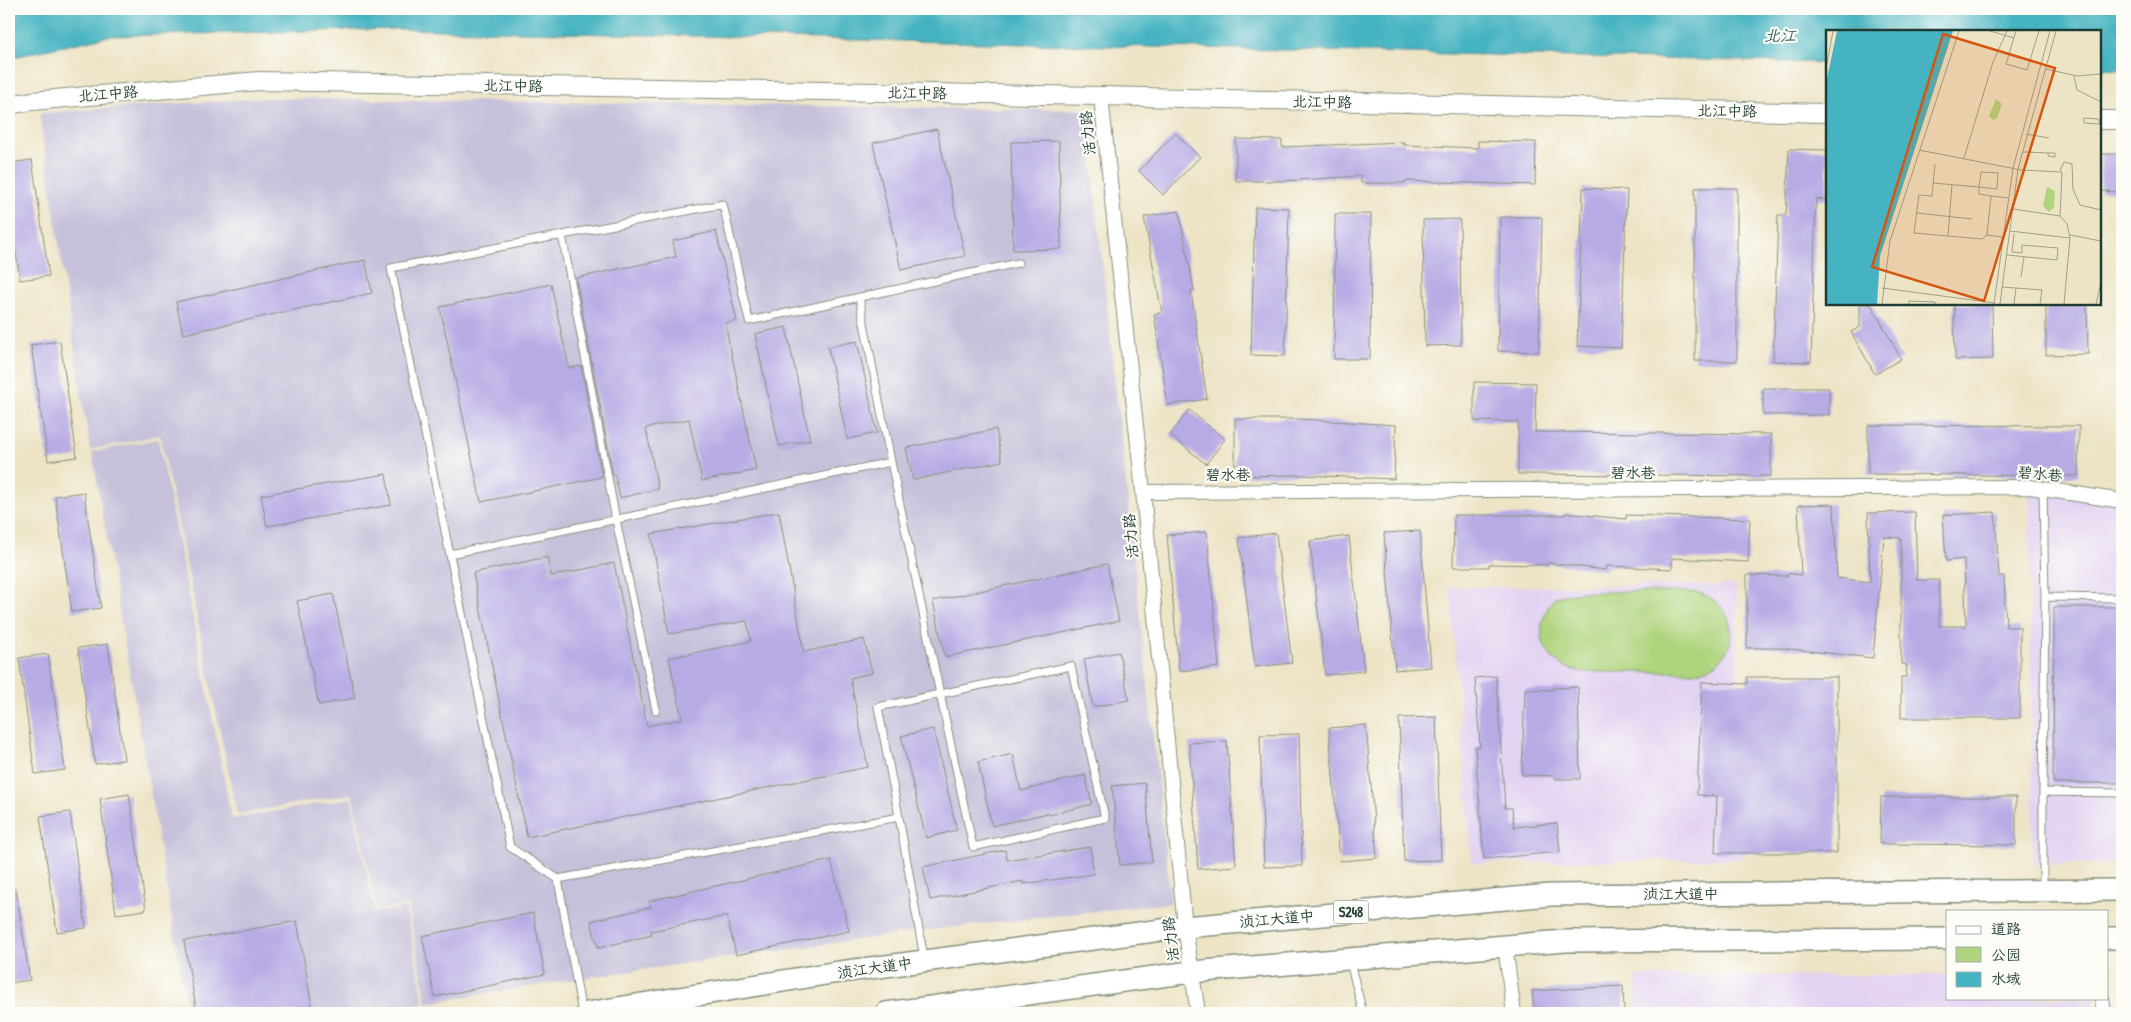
<svg xmlns="http://www.w3.org/2000/svg" width="2131" height="1022" font-family="'Patrick Hand','LXGW WenKai TC',sans-serif">
	<rect width="100%" height="100%" fill="#fdfcf7"/>
	<filter id="ink" filterUnits="userSpaceOnUse"><feTurbulence type="fractalNoise" baseFrequency=".02" numOctaves="2"/><feDisplacementMap in="SourceGraphic" scale="10" xChannelSelector="R" yChannelSelector="G"/><feConvolveMatrix kernelMatrix="1 2 1 2 8 2 1 2 1" color-interpolation-filters="sRGB"/></filter>
	<filter id="wash" filterUnits="userSpaceOnUse"><feTurbulence type="fractalNoise" baseFrequency=".0096" numOctaves="4" result="noise"/><feDisplacementMap in="SourceGraphic" scale="20" xChannelSelector="R" yChannelSelector="G"/><feGaussianBlur stdDeviation="1.12" result="paint"/><feColorMatrix in="noise" values="0 0 0 0 0 0 0 0 0 0 0 0 0 0 0 0 0 1.4 0 .05"/><feComposite in="paint" operator="in"/></filter>
	<g filter="url(#wash)">
		<rect width="100%" height="100%" fill="#ede4c6"/>
		<!-- built -->
		<path fill="#e3d3f2" d="M2029 490 2122 503V864H2033Z
			M1736 585 1741 859 1472 863 1450 587Z
			M1947 975V998H2095V1013H1636V976Z"/>
		<!-- industrial -->
		<path fill="#c6c0da" d="M263 98 1086 110 1171 903 920 931 576 979 427 1003 408 905 377 910 352 794 237 814 160 435 90 450 39 113Z
			M158 439 232 819 351 798 375 912 406 907 424 1003 370 1013H188L92 452Z"/>
		<!-- green -->
		<path fill="#afd47d" stroke="#678858" d="M1580 592H1697C1741 605 1744 660 1698 672H1580C1541 664 1530 628 1555 597Z"/>
		<!-- water -->
		<path fill="#45b3c1" stroke="#32787a" d="M9 9H2122V70L2100 69V31H1827V63L396 29 110 36 9 58Z"/>
		<g id="blocks">
			<!-- building -->
			<path fill="#b8abe5" d="M937 129 965 256 901 270 873 143Z
				M1175 133 1200 157 1163 195 1139 171Z
				M1236 139 1282 140V147L1404 142V145L1478 148V141L1536 142 1535 185 1405 181V183H1361V176L1282 181H1236Z
				M1059 141 1061 249 1013 250 1011 142Z
				M1789 149 1827 150V200L1816 199 1811 362 1773 361 1778 215H1786Z
				M2101 154H2122V192L2100 191Z
				M32 160 49 276 20 280 9 205V163Z
				M1583 188 1627 190 1621 348 1577 346Z
				M1695 188H1737V361H1695Z
				M1255 207 1289 208 1285 356 1251 355Z
				M1179 211 1194 290 1191 291 1207 399 1168 405 1154 314 1162 313 1144 217Z
				M1335 214H1371L1370 359H1334Z
				M1500 217H1542L1539 352 1498 351Z
				M1460 219 1461 345 1425 346 1423 220Z
				M716 231 737 321 725 323 756 470 702 481 689 419 646 428 658 489 620 498 615 475H613L576 278 676 257 673 241Z
				M365 260 372 293 183 334 176 302Z
				M551 284 569 368 581 366 602 477 481 502 440 307Z
				M1860 304H1871L1901 359 1875 374 1851 332 1860 327Z
				M1954 304H1992L1993 359 1955 360Z
				M2046 304H2087L2088 354 2046 355Z
				M786 327 810 440 779 446 755 334Z
				M60 341 77 457 48 461 31 345Z
				M857 341 877 433 847 439 828 347Z
				M1474 382 1536 383 1535 432 1771 434V476L1518 474V422L1474 421Z
				M1763 388H1829V415H1763Z
				M1189 410 1225 439 1206 464 1170 435Z
				M1235 419H1302L1396 425 1394 479 1302 475 1235 476Z
				M1868 425 2079 426 2078 476 1868 474Z
				M996 429 1002 461 913 480 906 448Z
				M386 474 391 505 267 526 261 495Z
				M84 492 101 608 72 612 55 496Z
				M1834 504 1837 578 1870 582 1868 513 1915 512 1917 580H1939V626H1966L1964 559 1946 561 1943 515 1995 512 1999 576H2004L2006 627H2020V718H1901V677H1906L1907 665 1901 664V538L1884 537 1873 658 1781 648H1747V575L1787 576 1788 573 1801 575 1798 505Z
				M779 512 804 652 864 639 872 673 850 678 868 767 527 837 473 573 547 557 551 576 614 563 647 726 682 719 669 658 751 641 747 621 669 634 651 534Z
				M1565 513 1626 519V515L1750 519 1748 562 1672 558V569L1607 566 1606 570 1548 563V565L1489 564V567H1453L1454 515H1565Z
				M1420 531 1431 667 1395 670 1384 533Z
				M1207 532 1219 667 1179 671 1167 535Z
				M1276 533 1292 663 1255 667 1239 538Z
				M1349 536 1364 671 1325 675 1310 541Z
				M1107 564 1119 621 945 657 933 601Z
				M333 594 355 698 319 705 297 601Z
				M2054 607H2122V783H2053Z
				M108 644 124 760 95 764 78 648Z
				M1119 652 1129 700 1093 707 1084 659Z
				M48 654 65 770 35 774 19 658Z
				M1496 676 1505 808H1512L1514 827 1557 823 1560 852 1484 859 1475 747H1480L1475 678Z
				M1747 677H1837V853H1715L1717 796 1697 795 1702 682 1747 684Z
				M1578 687 1580 779H1555V776L1522 775 1525 689 1553 690V688Z
				M1436 717 1441 860 1404 861 1399 718Z
				M1366 725 1377 858 1340 861 1329 728Z
				M933 729 957 830 926 838 901 736Z
				M1299 734 1302 866 1264 867 1260 735Z
				M1227 741 1236 866 1198 869 1189 743Z
				M1013 754 1021 791 1085 775 1092 804 1049 815 1048 813 992 826 978 762Z
				M1145 783 1152 862 1120 865 1112 786Z
				M129 794 146 910 116 914 100 799Z
				M1881 797H2016V845L1880 844Z
				M70 812 86 928 57 932 40 816Z
				M1090 847 1094 874 1023 884V881L930 900 923 867 1005 850 1007 860Z
				M831 860 849 931 736 955 727 916 651 931 652 935 598 948 591 921 651 907 649 901Z
				M16 889 30 980 9 983V890Z
				M533 913 545 974 435 997 422 936Z
				M297 921 313 1012 197 1013 184 941Z
				M1623 986 1624 1013H1534L1532 991Z"/>
		</g>
	</g>
	<g filter="url(#ink)">
		<use href="#blocks" fill-opacity="0" stroke="#86907d" stroke-width="1"/>
		<g fill="none" stroke-linecap="round" stroke-linejoin="round">
			<!-- service casing -->
			<g stroke="#86907d" stroke-width="9">
				<path id="service" d="M562 235 616 520 656 710
					M859 297 891 462 940 694 878 707 899 817
					M2043 489 2045 597
					M450 554 891 462
					M2122 598 2045 597 2043 792 2122 793
					M1071 666 1105 818 973 847 940 694Z
					M558 879 510 847 391 268 723 204 749 321 1018 263
					M2043 888V792
					M1350 962 1363 1013
					M582 1013 558 879 899 817 924 958"/>
			</g>
			<!-- minor casing -->
			<g stroke="#86907d" stroke-width="16">
				<path id="minor" d="M1101 96 1143 492 1185 927 1198 1013
					M1143 492 2030 487 2122 501
					M1505 946 1514 1013
					M2102 998 2104 1013"/>
			</g>
			<!-- tertiary casing -->
			<g stroke="#86907d" stroke-width="20">
				<path id="tertiary" d="M9 105 32 101 259 81 1101 96 1827 113
					M2100 120H2122"/>
			</g>
			<!-- primary casing -->
			<g stroke="#86907d" stroke-width="24">
				<path id="primary" d="M2107 938H2122
					M587 1013 832 973 1185 927 1551 895 2122 890
					M886 1013 1191 972 1565 941 1947 939"/>
			</g>
			<!-- service -->
			<use href="#service" stroke="#fff" stroke-width="7"/>
			<!-- minor -->
			<use href="#minor" stroke="#fff" stroke-width="14"/>
			<!-- tertiary -->
			<use href="#tertiary" stroke="#fff" stroke-width="18"/>
			<!-- primary -->
			<use href="#primary" stroke="#fff" stroke-width="21"/>
		</g>
	</g>
	<g text-anchor="middle" stroke-width="4.5" stroke-linejoin="round" paint-order="stroke">
		<!-- shield labels -->
		<rect fill="#fdfcf7" stroke="#62766e" stroke-width="1" x="1333.5" y="900.5" width="35" height="23" rx="4"/>
		<g font-size="14" font-weight="bold" fill="#1f3d34">
			<text x="1351" y="917">S248</text>
		</g>
		<!-- street labels -->
		<g font-size="15" fill="#1f3d34" stroke="#fdfcf7">
			<text transform="translate(513 86) rotate(1)" y="5">北江中路</text>
			<text transform="translate(917 93) rotate(1)" y="5">北江中路</text>
			<text transform="translate(108 94) rotate(-5)" y="5">北江中路</text>
			<text transform="translate(1322 102) rotate(1)" y="5">北江中路</text>
			<text transform="translate(1727 111) rotate(1)" y="5">北江中路</text>
			<text transform="translate(1088 133) rotate(-96)" y="5">活力路</text>
			<text x="1633" y="478">碧水巷</text>
			<text transform="translate(2040 474) rotate(5)" y="5">碧水巷</text>
			<text x="1228" y="480">碧水巷</text>
			<text transform="translate(1131 536) rotate(-95)" y="5">活力路</text>
			<text x="1681" y="899">浈江大道中</text>
			<text transform="translate(1277 919) rotate(-5)" y="5">浈江大道中</text>
			<text transform="translate(1171 939) rotate(-97)" y="5">活力路</text>
			<text transform="translate(875 968) rotate(-8)" y="5">浈江大道中</text>
		</g>
		<!-- water labels -->
		<g font-size="16" font-style="italic" fill="#2a605e" stroke="#fdfcf7">
			<text x="1780" y="41">北江</text>
		</g>
	</g>
	<!-- overview -->
	<g transform="translate(1826 30)">
		<rect width="275" height="275" fill="#ede4c6"/>
		<path d="M170 69 176 74 171 88 167 90 163 86ZM221 157 229 161 228 177 223 182 217 176Z" fill="#afd47d"/>
		<path d="M11 1H127L54 226 51 274H0V53Z" fill="#45b3c1"/>
		<path fill="none" stroke="#9ba18c" stroke-width="1" d="M164 1 188 8M190 1 180 34 201 40 213 1M0 39 7 1M220 39 251 46 275 44M248 46 251 60 275 72M273 94V89L258 88V93L273 94H275M200 104 223 108M93 120 195 140 236 142 234 186M197 122H199L222 123H229V127L222 126V123M138 128 167 32 181 1M109 134 106 166 93 165 88 203 156 209 161 205M234 141 238 132 246 134 247 159 254 175 275 180M155 142 172 143 171 159 153 157ZM107 153 153 157V164L165 166M187 179 234 186 241 194 244 208 238 274M91 183 146 189M184 201 244 208M244 205 275 211M122 206 126 155M176 207 161 205 165 166 182 168M181 225 231 230 232 218 196 215V223L186 222 188 204M195 247 198 227M176 257 216 260 214 274M56 258 169 273M56 274 64 211 133 1M83 274V271L109 272V274M168 274 187 138 224 1M174 274 192 139 230 1M188 274 190 258M270 274 275 252"/>
		<path fill="#d45610" fill-opacity="0.15" stroke="#d45610" stroke-width="2.5" d="M117 4 229 38 158 271 46 237Z"/>
		<rect width="275" height="275" fill="none" stroke="#1f3d34" stroke-width="2.5"/>
	</g>
	<!-- margin -->
	<rect width="2131" height="1022" fill="none" stroke="#fdfcf7" stroke-width="30"/>
	<!-- legend -->
	<rect x="1946" y="910" width="162" height="90" fill="#fdfcf7" stroke="#a4b0a9"/>
	<rect x="1956" y="926" width="25" height="8" fill="#ffffff" stroke="#a4b0a9"/>
	<text x="1991" y="934" font-size="15" fill="#1f3d34">道路</text>
	<rect x="1956" y="947" width="25" height="15" fill="#afd47d" stroke="#a4b0a9"/>
	<text x="1991" y="960" font-size="15" fill="#1f3d34">公园</text>
	<rect x="1956" y="972" width="25" height="15" fill="#45b3c1" stroke="#a4b0a9"/>
	<text x="1991" y="984" font-size="15" fill="#1f3d34">水域</text>
</svg>
